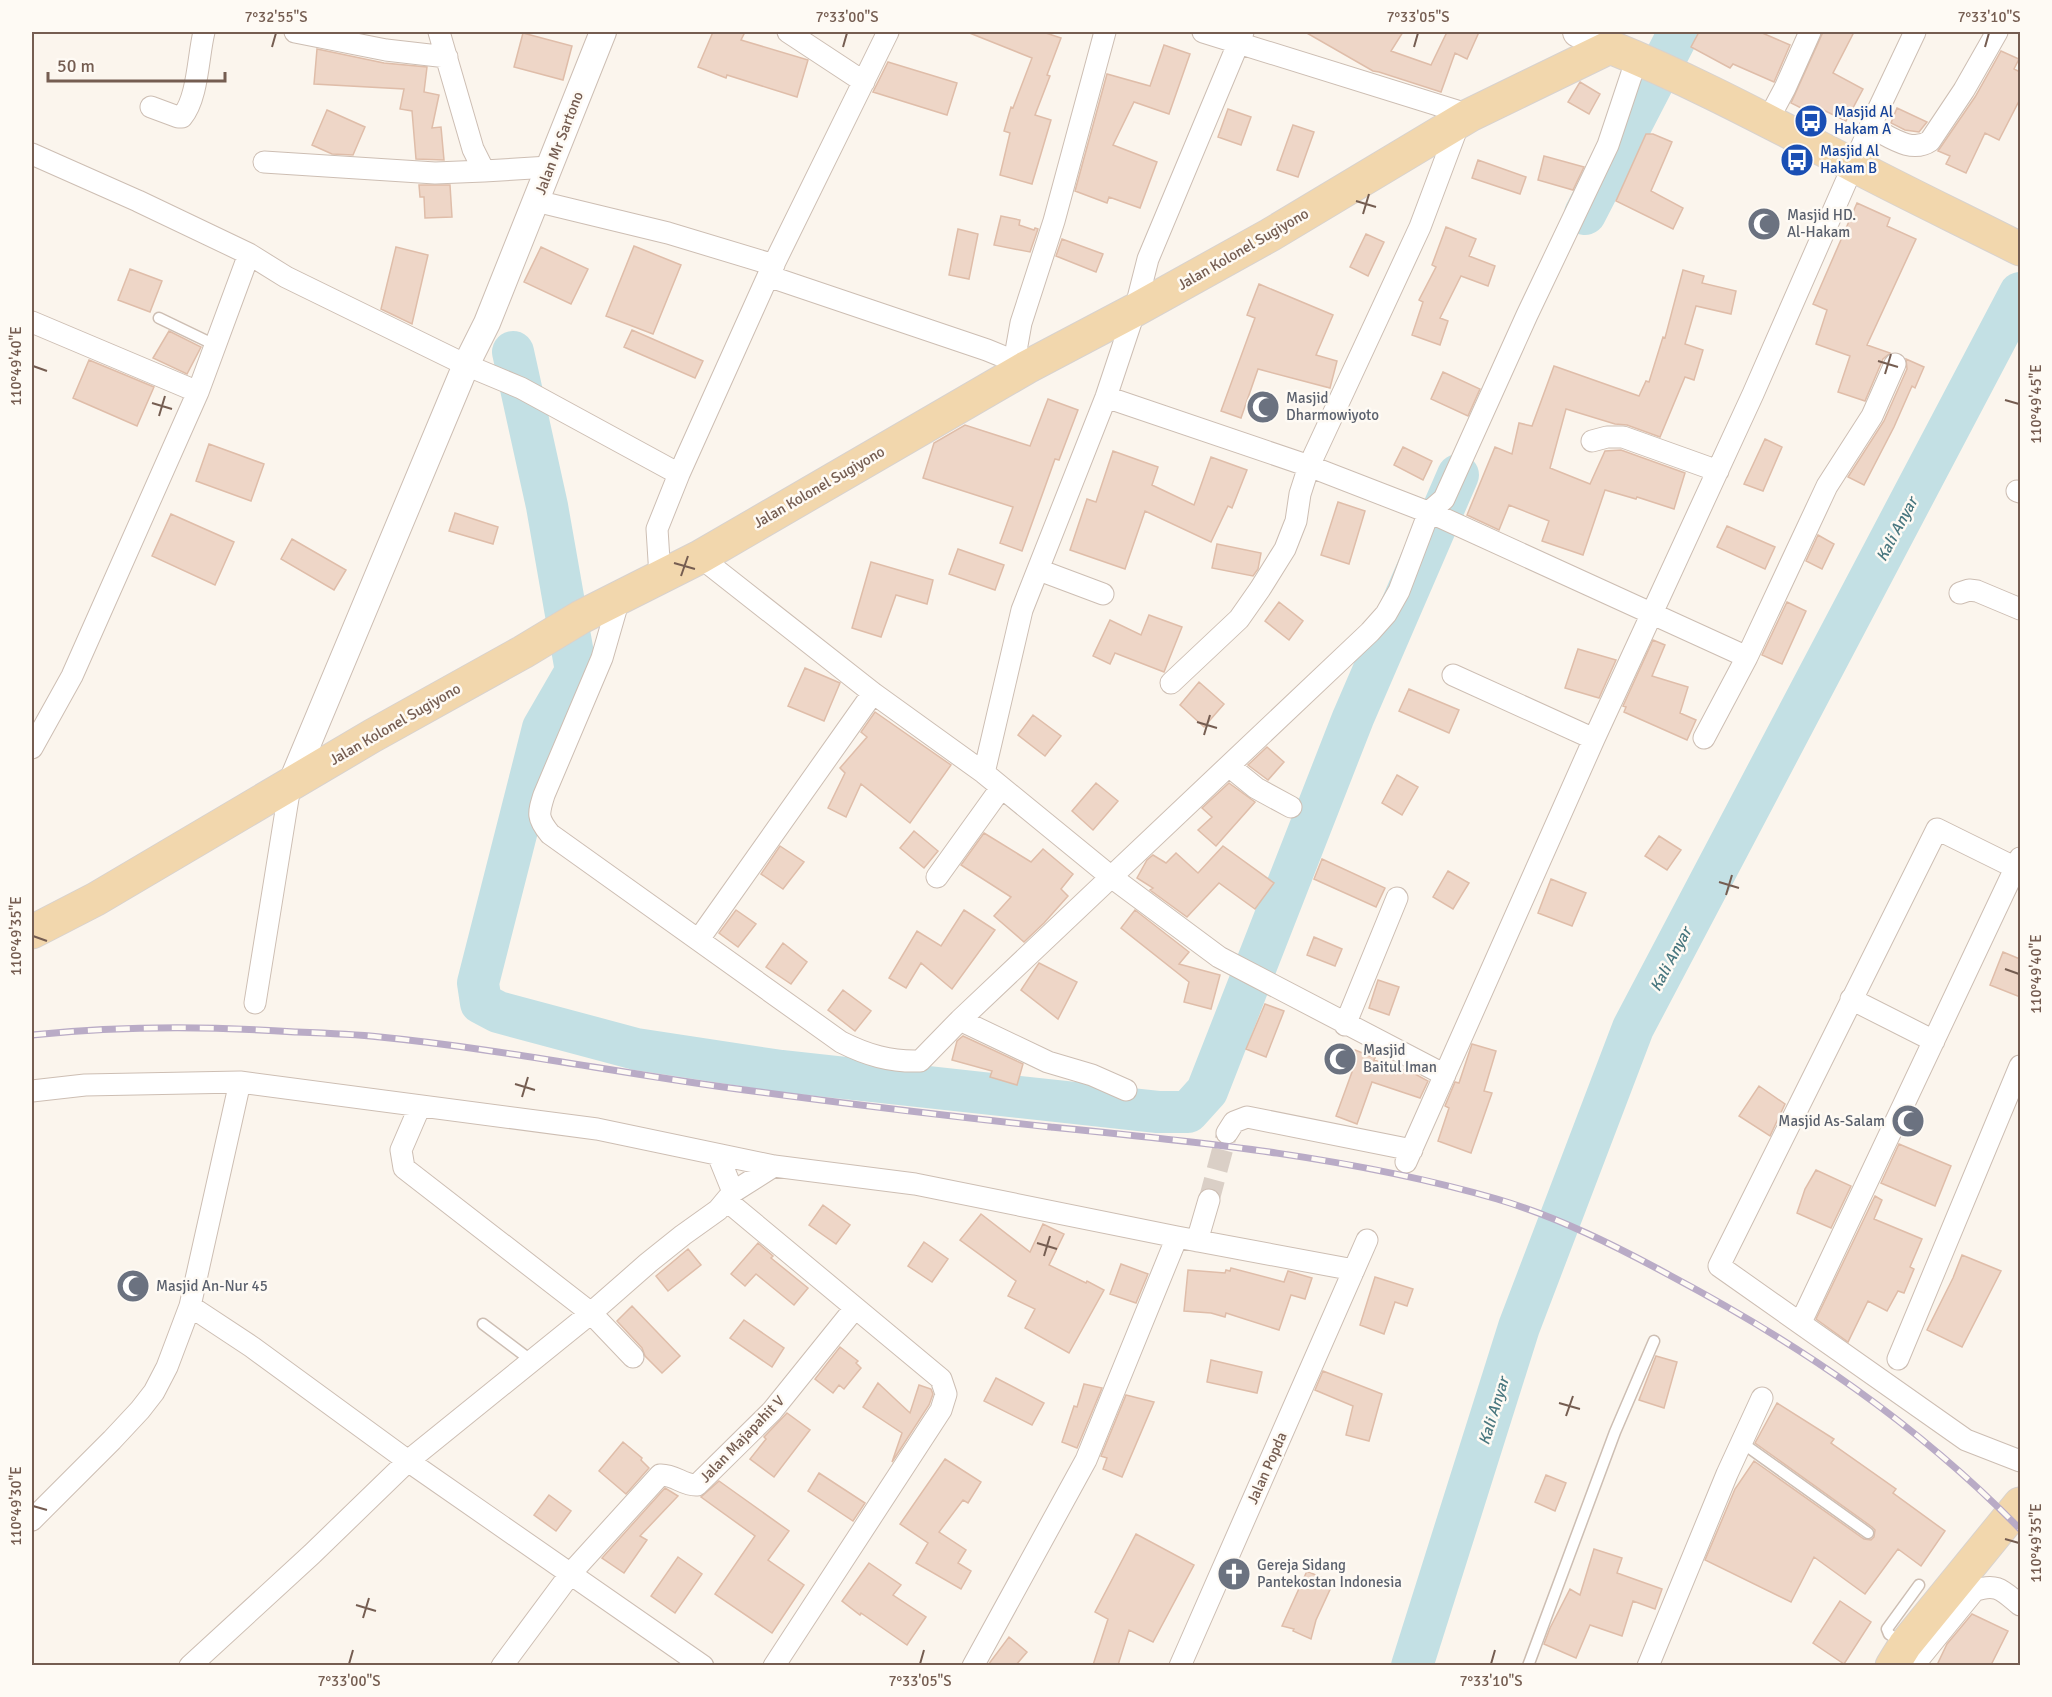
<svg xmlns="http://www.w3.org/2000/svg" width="2052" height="1697" font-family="Signika,sans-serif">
	<rect width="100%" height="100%" fill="#fbf5ed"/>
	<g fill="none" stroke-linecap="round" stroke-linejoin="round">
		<!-- river -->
		<path stroke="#c3e0e4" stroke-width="42" d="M1585 214 1679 32
			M513 352 547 506 576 671 543 728 478 983 481 1003 498 1012 636 1049 781 1071 1158 1112H1188L1207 1091 1353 718 1458 475
			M1412 1666 1519 1327 1633 1028 2020 293"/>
	</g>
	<!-- building -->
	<path fill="#eed6c7" stroke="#dfbda9" stroke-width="1.5" d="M713 32H745L741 40 808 60 797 97 727 75 726 78 698 67Z
		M967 32H1043L1061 38 1047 75 1050 76 1035 115 1051 120 1032 184 1000 175 1010 133 1004 131 1011 107 1013 108 1032 58Z
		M1305 32H1403L1391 51 1431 65 1447 32H1479L1467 59 1455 53 1441 92 1379 72 1373 71Z
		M1699 32H1760L1790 45 1774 82 1733 64 1730 68 1691 47Z
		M1823 32H1854L1833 73 1863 89 1846 121 1815 106 1811 113 1791 103Z
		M523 33 572 46 563 80 514 67Z
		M1164 45 1190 54 1169 114 1134 102 1113 145 1157 162 1140 208 1109 197 1107 203 1075 191 1107 74 1150 86Z
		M317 49 384 63 427 67 424 92 439 95 432 128 441 127 444 160 416 159 412 111 400 109 404 89 314 84Z
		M2001 51 2019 59 2014 69 2020 72V99L1999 140 1985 133 1966 173 1946 164 1950 156 1938 151 1975 97Z
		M888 62 957 83 947 115 873 92Z
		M1580 82 1600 94 1589 114 1568 102Z
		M1897 108 1927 122 1919 132 1905 130 1891 123Z
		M1228 109 1251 117 1241 145 1218 137Z
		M327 110 365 127 353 155 332 154 312 145Z
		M1293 125 1314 132 1298 177 1277 170Z
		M1646 134H1653L1672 142 1651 191 1683 208 1673 229 1616 201Z
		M1544 156 1584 167 1573 190 1538 180Z
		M1478 160 1526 177 1520 194 1472 178Z
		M419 185H450L452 217 425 218 424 197H420Z
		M1857 203 1890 218 1887 226 1916 239 1867 345 1890 353 1883 359 1865 401 1838 392 1850 356 1816 344 1827 310 1813 304Z
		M1001 216 1020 220 1019 225 1034 230 1035 228 1038 229 1030 252 994 245Z
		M1446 227 1476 239 1469 256 1495 266 1488 286 1461 276 1440 318 1448 321 1440 345 1412 335 1423 302 1419 300 1436 267 1432 265Z
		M958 229 978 234 969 279 949 275Z
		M1366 234 1384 242 1368 276 1350 267Z
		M1062 239 1103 254 1096 272 1056 256Z
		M634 246 681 265 653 334 606 316Z
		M396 247 428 255 412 324 381 309Z
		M541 247 588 269 571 304 524 282Z
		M130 269 162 281 150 312 118 300Z
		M1683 270 1704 276 1702 283 1736 291 1731 314 1696 306 1685 344 1703 350 1694 380 1685 377 1660 437 1627 425 1615 424 1566 409 1550 468 1590 484 1605 451 1621 450 1685 473 1674 509 1637 497 1636 499 1605 490 1583 555 1542 541 1549 521 1509 505 1499 530 1467 515 1495 447 1512 454 1519 423 1532 426 1554 366 1639 396 1646 381 1649 382 1663 337 1665 338Z
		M1259 284 1333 315 1316 355 1337 361 1330 388 1258 369 1241 418 1221 411 1255 318 1247 315Z
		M632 330 703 361 695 378 624 347Z
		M169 331 201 347 187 374 153 358Z
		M1906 359 1924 367 1915 388 1912 386 1894 427 1864 485 1848 477 1884 421 1907 369Z
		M89 360 154 387 137 426 73 398Z
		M1443 372 1480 389 1468 416 1431 399Z
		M1048 399 1078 410 1059 460 1055 459 1022 551 1000 543 1013 507 923 478 934 443 965 425 1030 446Z
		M1765 439 1782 447 1763 491 1744 484Z
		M209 444 264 464 251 501 196 481Z
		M1403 447 1432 461 1423 480 1394 465Z
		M1113 451 1158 467 1152 485 1194 505 1211 457 1247 470 1232 508 1228 506 1211 542 1145 511 1125 569 1070 550 1087 499 1096 502Z
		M1338 502 1365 511 1349 564 1321 555Z
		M455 513 498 527 493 544 449 531Z
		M171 514 234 542 215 585 152 556Z
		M1727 526 1775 547 1765 569 1717 547Z
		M1818 535 1834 544 1822 569 1806 561Z
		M292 539 346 570 334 590 281 559Z
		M1217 544 1261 553 1258 569 1253 576 1212 568Z
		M958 549 1004 565 995 590 949 574Z
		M871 562 933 580 927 604 896 595 881 637 852 628Z
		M1279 602 1303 621 1289 640 1265 621Z
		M1787 602 1806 611 1782 664 1762 655Z
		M1149 615 1182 627 1164 672 1115 653 1110 664 1093 656 1110 620 1141 635Z
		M1653 640 1665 645 1652 676 1688 687 1680 713 1696 720 1687 740 1624 712 1626 707 1623 706Z
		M1578 649 1616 660 1599 698 1565 688Z
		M805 668 840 683 824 721 788 706Z
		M1199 682 1224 704 1204 727 1180 705Z
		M1409 689 1459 710 1449 733 1399 711Z
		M875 712 951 765 910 823 861 784 846 817 828 808 845 773 840 768 867 737 861 732Z
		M1033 715 1061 736 1045 756 1018 735Z
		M1267 747 1284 762 1268 780 1248 765Z
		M1397 775 1418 787 1402 815 1382 803Z
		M1096 783 1118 801 1093 830 1072 811Z
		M1229 783 1255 802 1216 846 1198 830 1212 817 1202 808Z
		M914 831 938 851 924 868 900 848Z
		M984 833 1031 862 1043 849 1073 874 1061 889 1068 896 1044 923 1024 942 994 916 1011 897 961 865Z
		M1659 836 1681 850 1667 870 1645 856Z
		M780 846 804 862 783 889 761 874Z
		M1223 846 1274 883 1255 909 1219 883 1187 917 1150 890 1153 888 1137 878 1147 860 1153 855 1166 863 1176 853 1198 873Z
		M1322 859 1385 888 1376 907 1314 879Z
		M1448 871 1469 883 1453 909 1433 897Z
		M1551 879 1586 893 1572 926 1538 913Z
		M736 910 756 924 738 947 719 933Z
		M964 910 995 930 952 989 921 963 906 988 889 978 917 931 941 946Z
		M1135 910 1189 952 1179 964 1220 975 1211 1009 1184 1002 1189 982 1121 928Z
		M1314 937 1342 949 1335 966 1307 955Z
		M783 943 807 962 791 984 766 967Z
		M2003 952 2020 959V997L1990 985Z
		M1039 963 1077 982 1058 1019 1021 990Z
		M1378 980 1399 987 1389 1015 1369 1008Z
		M843 990 871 1011 855 1031 828 1010Z
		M1265 1004 1284 1011 1266 1057 1246 1049Z
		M963 1036 1023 1064 1017 1085 990 1077 992 1071 952 1060 957 1041Z
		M1472 1044 1496 1051 1484 1091 1492 1093 1471 1153 1438 1141 1449 1108 1445 1106 1455 1082 1459 1083Z
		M1355 1050 1375 1058 1374 1060 1415 1074 1428 1081 1420 1098 1372 1082 1357 1124 1336 1116 1352 1072 1347 1069Z
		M1759 1086 1785 1104 1770 1136 1739 1116Z
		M1899 1144 1951 1166 1935 1206 1881 1183Z
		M1816 1170 1851 1186 1831 1228 1797 1213 1805 1189Z
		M1875 1196 1882 1200 1874 1219 1922 1239 1910 1267 1914 1269 1904 1293 1898 1291 1887 1311 1868 1301 1848 1342 1816 1319Z
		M823 1205 850 1225 836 1244 809 1225Z
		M981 1214 1030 1252 1043 1224 1064 1234 1049 1265 1086 1283 1087 1281 1104 1290 1069 1353 1025 1328 1035 1309 1008 1296 1016 1281 960 1240Z
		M924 1242 948 1259 932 1282 908 1266Z
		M758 1243 773 1256 771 1258 808 1288 794 1305 756 1274 745 1286 731 1274Z
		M688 1249 701 1265 668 1291 656 1276Z
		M1962 1255 2001 1271 1962 1347 1927 1330 1953 1278Z
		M1121 1264 1148 1274 1136 1303 1110 1294Z
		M1231 1268 1284 1282 1288 1271 1312 1278 1305 1299 1291 1295 1279 1330 1226 1313 1225 1317 1211 1313 1184 1311 1188 1270 1225 1273 1226 1270 1230 1271Z
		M1375 1277 1413 1289 1407 1306 1395 1302 1384 1334 1360 1325Z
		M632 1306 680 1356 662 1373 645 1356 642 1348 617 1321Z
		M744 1320 784 1348 772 1367 730 1338Z
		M840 1347 858 1361 856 1363 861 1368 844 1389 839 1385 833 1393 815 1379Z
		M1656 1356 1677 1362 1664 1408 1639 1400Z
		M1211 1360 1262 1372 1257 1393 1207 1382Z
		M1323 1371 1382 1394 1369 1441 1346 1435 1353 1406 1315 1390Z
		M996 1378 1044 1403 1032 1425 984 1401Z
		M878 1383 910 1413 919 1385 931 1389 933 1394 929 1405 892 1462 902 1433 863 1407Z
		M1084 1384 1102 1388 1077 1448 1062 1442 1074 1406 1077 1407Z
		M1126 1395 1154 1402 1122 1477 1103 1469 1107 1458 1101 1456Z
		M1777 1403 1834 1439 1831 1443 1896 1489 1893 1493 1945 1531 1921 1566 1898 1549 1865 1594 1814 1557 1791 1602 1705 1560 1735 1489 1754 1461 1864 1539 1871 1540 1874 1537 1875 1530 1872 1527 1755 1443Z
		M787 1413 810 1430 774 1477 750 1459 766 1439 764 1437Z
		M623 1442 642 1458 641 1460 649 1468 626 1494 599 1471Z
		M945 1459 981 1482 968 1503 963 1500 939 1532 966 1550 958 1563 971 1571 961 1589 916 1563 928 1543 900 1524Z
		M819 1473 865 1503 853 1521 808 1491Z
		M1546 1475 1566 1483 1555 1511 1535 1502Z
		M719 1481 789 1531 768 1560 804 1585 772 1633 715 1594 755 1536 701 1497Z
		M665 1488 678 1496 640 1536 647 1540 624 1573 602 1558Z
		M549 1495 571 1511 556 1531 534 1515Z
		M1136 1534 1194 1565 1153 1642 1129 1630 1118 1665H1093L1108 1619 1095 1612Z
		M1594 1549 1622 1558 1617 1573 1662 1589 1655 1609 1633 1601 1622 1636 1590 1625 1576 1658 1544 1644 1550 1628 1570 1589 1580 1595Z
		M678 1557 702 1574 675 1613 651 1596Z
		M869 1563 901 1585 893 1595 926 1617 907 1645 861 1613 860 1615 842 1601Z
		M1307 1571 1333 1583 1316 1620 1311 1639 1293 1631 1294 1629 1282 1626Z
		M1840 1601 1871 1622 1844 1664 1813 1643Z
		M1972 1614 2008 1631 1991 1665H1937L1947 1644Z
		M1009 1637 1027 1652 1016 1665H988Z"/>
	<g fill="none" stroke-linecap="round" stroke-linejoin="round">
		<!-- minor-tunnel -->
		<path stroke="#dacfc6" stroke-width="21" stroke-dasharray="21 10" stroke-linecap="butt" d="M1209 1200 1227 1133"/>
		<!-- service casing -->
		<g stroke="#cdbeb3" stroke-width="13">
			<path id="service" d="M159 318 215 345
				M483 1324 532 1361
				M1741 1442 1868 1533
				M1903 1643 1889 1634 1887 1629 1919 1585
				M1528 1666 1615 1432 1654 1341"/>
		</g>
		<!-- minor casing -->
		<g stroke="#cdbeb3" stroke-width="23">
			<path id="minor" d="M295 32 386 50 447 57
				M439 32 473 149 484 171 549 167
				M788 32 864 82
				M1203 32 1470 115
				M151 107 178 117H182C198 98 198 56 204 32
				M1768 120 1785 88 1810 32
				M1870 127C1889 136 1911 154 1930 141L1964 90 1997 32
				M32 154 138 201 249 254 286 277 466 365 521 388 679 474
				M264 162 435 173 484 171
				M536 201 668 233 774 265
				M768 276 987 350 1026 366
				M32 322 198 392
				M1014 362 1021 323 1054 221 1105 32
				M1106 397 1309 466 1438 516 1747 657 1704 738
				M1592 441 1607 437H1623L1718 471
				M2017 491 2020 492
				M700 557 873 693 984 773 1110 876 1219 957 1445 1075
				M1039 570 1103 594
				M660 576 657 529 679 474 768 276 888 32
				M1960 593 1969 590 1977 591 2020 609
				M619 599 602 658 544 795C538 814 537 818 550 834L841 1042C867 1055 890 1062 920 1061L960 1020 1370 632 1386 614 1399 591 1429 512 1444 499 1527 315 1608 145 1637 58
				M1747 657 1827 486 1872 416 1895 364
				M1453 675 1594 739
				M1171 683 1239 619 1260 589 1285 549 1296 521 1300 494 1309 466 1420 227 1459 123
				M32 748 72 676 198 392 249 254
				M1229 766 1256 788 1291 807
				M984 773 1022 610 1106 397 1135 310 1148 259 1243 32
				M2020 870 1937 829 1719 1266 1966 1440 2020 1461
				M937 877 1001 788
				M699 939 873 693
				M1851 999 1934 1041
				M255 1003 290 786
				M960 1020 1048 1062 1092 1075 1126 1090
				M1345 1025 1397 898
				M32 1091 85 1085 240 1082 597 1129 774 1166 915 1184 1177 1237 1354 1270
				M420 1106 401 1150 404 1168 591 1313 633 1357
				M1227 1133 1234 1122 1247 1117 1412 1150
				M718 1155 733 1192
				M1406 1162 1594 739 1753 394 1870 127 1915 32
				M727 1201 941 1379 946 1394 941 1410 774 1666
				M1197 1241 1209 1200
				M190 1306 252 1347 408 1461 703 1666
				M1801 1322 2020 858
				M1898 1359 2020 1066
				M32 1520 112 1440 140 1410 154 1392 167 1367 190 1306 240 1082
				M190 1666 312 1554 408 1461 591 1313 648 1263 683 1235 718 1210 733 1192 774 1166
				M502 1666 571 1573 660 1475C674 1474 684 1486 697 1485L772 1411 855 1308
				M973 1666 1086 1460 1177 1237
				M1180 1666 1367 1240
				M1648 1666 1727 1474 1762 1398
				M1913 1666 1974 1591C1997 1582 2003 1591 2020 1605"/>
		</g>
		<!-- tertiary casing -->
		<g stroke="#cdbeb3" stroke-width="28">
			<path id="tertiary" d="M290 786 466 365 487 323 603 32"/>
		</g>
		<!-- secondary casing -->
		<g stroke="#d2c0b3" stroke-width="32">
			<path id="secondary" d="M1578 32 1610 47"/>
		</g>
		<!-- primary casing -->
		<g stroke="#d8d2ce" stroke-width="35">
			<path id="primary" d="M32 932 96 899 372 736 523 652 581 617 700 557 1027 367 1135 310 1270 235 1470 115 1610 47C1694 81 1773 124 1853 165 1908 194 1965 221 2020 249
				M1892 1666 1905 1645 2020 1504"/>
		</g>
		<!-- service -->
		<use href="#service" stroke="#fff" stroke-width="10"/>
		<!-- minor -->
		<use href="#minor" stroke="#fff" stroke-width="21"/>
		<!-- tertiary -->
		<use href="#tertiary" stroke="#fff" stroke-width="26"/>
		<!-- secondary -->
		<use href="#secondary" stroke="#fff" stroke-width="30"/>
		<!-- primary -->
		<use href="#primary" stroke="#f2d7ad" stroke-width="33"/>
		<!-- rail casing -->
		<g stroke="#b9abc6" stroke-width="7">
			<path id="rail" d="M32 1035C120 1026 207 1026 295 1032 323 1033 352 1034 380 1037 502 1049 623 1074 745 1090 847 1104 948 1116 1050 1127 1200 1142 1352 1157 1497 1199 1558 1217 1616 1246 1671 1276 1801 1345 1917 1424 2020 1529"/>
		</g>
		<!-- rail -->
		<use href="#rail" stroke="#fefaf4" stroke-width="4.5" stroke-dasharray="14" stroke-linecap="butt"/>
	</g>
	<!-- ticks -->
	<path fill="none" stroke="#755d51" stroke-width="2" d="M272 47 276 33M843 47 847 33M1414 47 1418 33M1985 47 1989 33M1356 201 1376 207M1363 214 1369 194M1878 361 1898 367M33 366 47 371M1885 374 1891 354M2005 400 2019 404M152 403 172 409M159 416 165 396M674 563 695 569M681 576 688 556M1197 722 1217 728M1204 735 1210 715M1719 882 1739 888M1726 895 1732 875M33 936 47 941M2005 969 2019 974M515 1084 535 1090M522 1097 528 1077M1037 1243 1057 1249M1044 1256 1050 1236M1559 1403 1580 1409M1566 1416 1573 1396M33 1506 47 1510M2005 1539 2019 1543M356 1605 376 1611M363 1618 369 1598M349 1664 353 1650M920 1664 924 1650M1491 1664 1495 1650"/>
	<!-- icons -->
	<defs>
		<g id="bus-disc" transform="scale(1.725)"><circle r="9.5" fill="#1a4fb4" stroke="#fefaf4"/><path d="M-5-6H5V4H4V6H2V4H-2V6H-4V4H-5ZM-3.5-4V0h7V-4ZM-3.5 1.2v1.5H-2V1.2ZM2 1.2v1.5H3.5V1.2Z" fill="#fff"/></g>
		<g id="mosque-disc" transform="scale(1.725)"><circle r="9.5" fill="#6b7280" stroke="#fefaf4"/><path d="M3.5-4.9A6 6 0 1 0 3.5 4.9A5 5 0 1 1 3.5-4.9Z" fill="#fff"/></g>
		<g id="church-disc" transform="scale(1.725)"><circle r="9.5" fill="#6b7280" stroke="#fefaf4"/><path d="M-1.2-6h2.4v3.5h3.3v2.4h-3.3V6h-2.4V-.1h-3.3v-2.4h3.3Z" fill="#fff"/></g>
	</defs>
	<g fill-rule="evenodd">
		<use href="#bus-disc" x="1811" y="121"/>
		<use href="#bus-disc" x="1797" y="160"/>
		<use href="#mosque-disc" x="1764" y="224"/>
		<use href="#mosque-disc" x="1263" y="407"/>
		<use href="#mosque-disc" x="1340" y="1059"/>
		<use href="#mosque-disc" x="1908" y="1121"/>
		<use href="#mosque-disc" x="133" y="1286"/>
		<use href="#church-disc" x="1234" y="1574"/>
	</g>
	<g text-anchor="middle" stroke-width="5" stroke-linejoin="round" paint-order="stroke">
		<!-- transit labels -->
		<g font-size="15" fill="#164399" stroke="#fefaf4" text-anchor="start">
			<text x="1834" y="117">Masjid Al<tspan x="1834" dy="17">Hakam A</tspan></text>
			<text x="1820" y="156">Masjid Al<tspan x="1820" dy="17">Hakam B</tspan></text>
		</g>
		<!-- street labels -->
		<g font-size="15" fill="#755d51" stroke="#fefaf4">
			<text transform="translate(559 143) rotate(-69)" y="5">Jalan Mr Sartono</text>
			<text transform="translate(1243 249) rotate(-30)" y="5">Jalan Kolonel Sugiyono</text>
			<text transform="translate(819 487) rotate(-30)" y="5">Jalan Kolonel Sugiyono</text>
			<text transform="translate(395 724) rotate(-30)" y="5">Jalan Kolonel Sugiyono</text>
			<text transform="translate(742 1439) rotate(-46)" y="5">Jalan Majapahit V</text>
			<text transform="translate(1267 1468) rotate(-66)" y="5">Jalan Popda</text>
		</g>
		<!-- worship labels -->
		<g font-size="15" fill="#5b616d" stroke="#fefaf4" text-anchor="start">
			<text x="1787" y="220">Masjid HD.<tspan x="1787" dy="17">Al-Hakam</tspan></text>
			<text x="1286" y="403">Masjid<tspan x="1286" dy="17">Dharmowiyoto</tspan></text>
			<text x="1363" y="1055">Masjid<tspan x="1363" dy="17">Baitul Iman</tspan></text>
			<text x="1885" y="1126" text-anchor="end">Masjid As-Salam</text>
			<text x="156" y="1291">Masjid An-Nur 45</text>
			<text x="1257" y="1570">Gereja Sidang<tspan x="1257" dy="17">Pantekostan Indonesia</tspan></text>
		</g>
		<!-- water labels -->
		<g font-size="16" font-style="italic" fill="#49777f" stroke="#fefaf4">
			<text transform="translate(1896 529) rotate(-62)" y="6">Kali Anyar</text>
			<text transform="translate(1670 959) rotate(-62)" y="6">Kali Anyar</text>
			<text transform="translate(1493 1411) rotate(-73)" y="6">Kali Anyar</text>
		</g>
	</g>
	<!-- border -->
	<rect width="2052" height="1697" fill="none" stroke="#fefaf4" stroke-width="66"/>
	<!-- scale -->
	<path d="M48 72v9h177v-9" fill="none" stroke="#755d51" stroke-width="3"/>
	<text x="57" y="72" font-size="18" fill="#755d51" stroke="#fefaf4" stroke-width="4.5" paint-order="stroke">50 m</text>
	<rect x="33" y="33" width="1986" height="1631" fill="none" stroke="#755d51" stroke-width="2"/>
	<g font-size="15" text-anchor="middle" fill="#755d51">
		<text x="276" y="22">7°32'55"S</text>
		<text x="847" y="22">7°33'00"S</text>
		<text x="1418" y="22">7°33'05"S</text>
		<text x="1989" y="22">7°33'10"S</text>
		<text transform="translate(16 366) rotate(-90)" y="5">110°49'40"E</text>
		<text transform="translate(2036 404) rotate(-90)" y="5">110°49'45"E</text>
		<text transform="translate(16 936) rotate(-90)" y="5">110°49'35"E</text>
		<text transform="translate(2036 974) rotate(-90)" y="5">110°49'40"E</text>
		<text transform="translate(16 1506) rotate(-90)" y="5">110°49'30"E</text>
		<text transform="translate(2036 1543) rotate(-90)" y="5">110°49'35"E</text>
		<text x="349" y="1686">7°33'00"S</text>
		<text x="920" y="1686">7°33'05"S</text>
		<text x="1491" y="1686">7°33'10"S</text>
	</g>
</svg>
